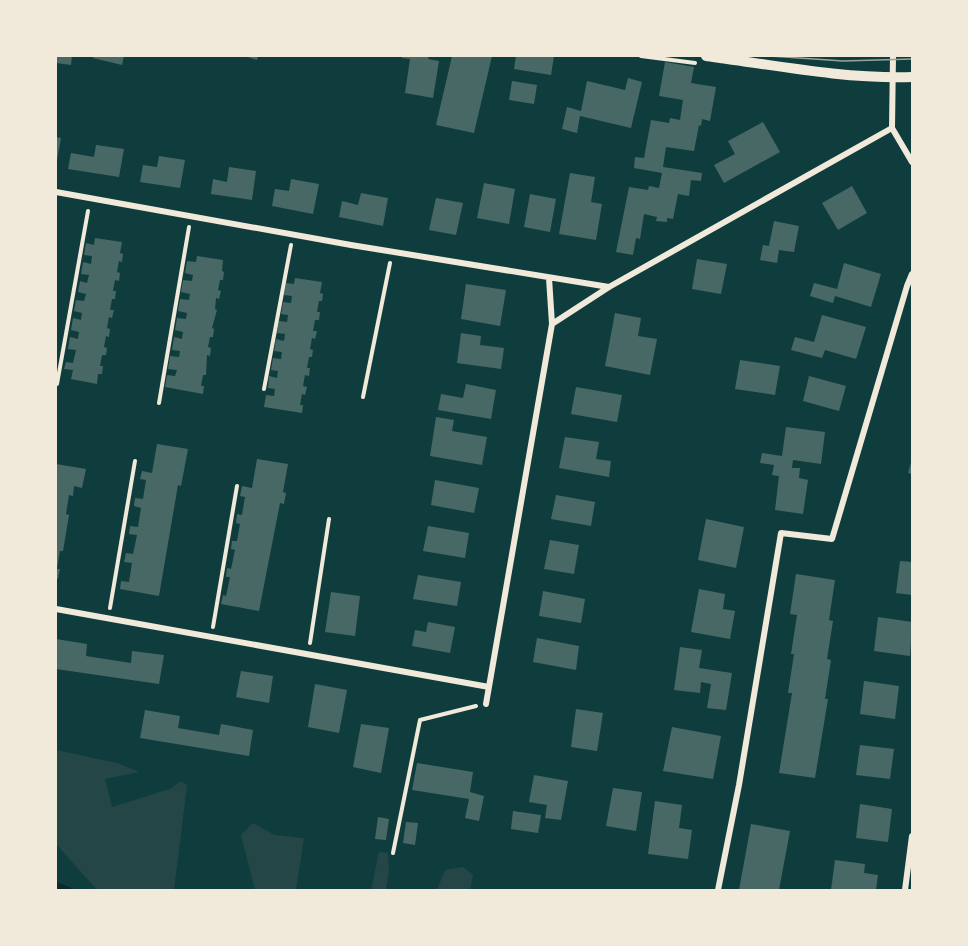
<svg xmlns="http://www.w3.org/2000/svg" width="968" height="946" font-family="'Exo 2',sans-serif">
	<rect width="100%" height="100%" fill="#0f3d3e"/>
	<!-- green -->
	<path fill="#244646" d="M56 750 117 763 139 772 105 779 112 807 170 789 181 781 187 785 174 890H97L56 844Z
		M253 823 275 835 304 838 296 890H255L241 835Z
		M379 852 388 853 389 871 386 890H371Z
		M463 867 473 875 470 890H437L445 870Z"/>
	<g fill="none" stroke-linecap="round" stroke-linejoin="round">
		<!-- stream -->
		<path stroke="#0a2a2b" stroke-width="6" d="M56 885 69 890"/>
	</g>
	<!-- building -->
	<path fill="#486865" d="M56 56H72L71 65 56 63Z
		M93 56H124L122 65 93 58Z
		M245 56H258L257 60Z
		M402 56H429L428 59 439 61 433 98 405 93 410 59 402 58Z
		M452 56H492L474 133 436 125Z
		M516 56H554L551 75 514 69Z
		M665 62 694 67 691 83 716 87 710 121 702 119 701 126 699 125 694 151 666 147 663 167 702 173 701 181 691 180 689 196 678 194 673 219 667 218V222L656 221 657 217 644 214 640 239 636 238 633 255 616 252 629 187 648 190 649 186 659 188 662 173 634 168 635 157 644 158 651 120 669 123 670 118 680 120 683 100 659 96Z
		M628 78 642 82 631 128 580 116 577 133 562 129 567 107 581 111 587 81 625 90Z
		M512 81 537 85 534 104 509 100Z
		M763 122 780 152 724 183 714 165 735 154 728 141Z
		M56 137 61 138 57 160H56Z
		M96 145 124 149 119 177 68 169 71 153 94 157Z
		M159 156 185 160 180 188 140 182 143 165 157 167Z
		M229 167 256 171 252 200 211 194 213 179 227 182Z
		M570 173 595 177 591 202 602 204 596 240 559 234Z
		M291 179 319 184 313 214 272 206 275 189 289 191Z
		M484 183 515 189 509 224 477 218Z
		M852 186 867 213 838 230 822 203Z
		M361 193 388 198 383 226 339 217 342 201 358 205Z
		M530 194 556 199 550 232 524 227Z
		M436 198 463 203 456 235 429 230Z
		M774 221 799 226 794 252 779 250 777 263 760 260 763 245 769 246Z
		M95 238 122 242 120 253 123 254 122 262 119 261 117 272 120 273 119 281 115 280 113 291H116L115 299H112L110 310H114L112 318 109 317 107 328 110 329 109 337 106 336 104 347 107 348 106 355H102L100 366H103L102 374H98L97 384 71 379 73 370 64 369 66 362 73 363 76 350 68 349 70 337 78 339 79 332 71 330 73 318 81 320 82 313 74 311 76 300 84 301 86 294 78 292 80 281 87 283 89 275 81 274 83 262 91 264 92 256 84 255 86 243 94 245Z
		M197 256 223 260 222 271 224 272 223 280H220L218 290 221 291 219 299 216 298 215 309 217 310 212 328 214 329 213 337H210L208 347 211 348 210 356 207 355 206 375H203L201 386H204L203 394 165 387 167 375 175 376 177 370 168 369 170 356 179 357 180 351 172 350 174 337 182 339 183 332 175 330 177 318 186 319 187 313 178 311 180 299 189 300 190 294 181 292 183 280 192 281 193 275 185 273 187 261 196 262Z
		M697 259 727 264 721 294 692 289Z
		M844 263 881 274 871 307 835 296 833 303 810 296 814 283 837 289Z
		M295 278 322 282 320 293 323 294 322 301H319L317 312H320L319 320H315L313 331H317L315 339 312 338 310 349 313 350 312 357H309L307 368H310L309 376 305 375 303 386 307 387 305 395 302 394 300 405H303L302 413 264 407 266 395 274 396 275 389 268 388 269 376 277 378 278 371 271 370 273 358 281 359 282 352 274 351 276 339 284 341 285 334 277 333 279 321 287 322 288 315 281 314 283 302 291 303 292 296 284 295 286 283 294 284Z
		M466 284 506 290 500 326 461 319Z
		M615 313 641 318 638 336 657 339 650 375 605 366Z
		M822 315 866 327 856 359 825 350 822 358 791 350 795 337 814 342Z
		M461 333 481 336 480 345 504 348 501 369 457 363Z
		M740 360 780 366 775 395 735 389Z
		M809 376 846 386 839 411 803 401Z
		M466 384 496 390 491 419 438 410 441 394 463 398Z
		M576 387 622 395 617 422 571 414Z
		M436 417 454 420 452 431 487 437 482 465 430 456Z
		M786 427 825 432 821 464 793 460 792 468H800L799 478 808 480 803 514 775 510 779 476 772 475 774 465 760 463 762 453 782 456Z
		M565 437 599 442 596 459 611 461 609 477 559 468Z
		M157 444 188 449 181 486 178 485 159 596 120 589 121 581 129 582 132 563 124 562 126 553 133 554 137 535 129 534 130 526 138 527 141 508 134 506 135 498 143 499 146 480 140 479 142 471 152 473Z
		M257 459 288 464 283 492 286 493 284 504 280 503 259 611 221 604 223 595 226 596 230 577H226L227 568 231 569 235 550 231 549 232 541H237L240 524 236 523 237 514 242 515 245 497 240 496 242 486 252 488Z
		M912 459V474L908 473Z
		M56 464 86 469 82 488 74 486 73 496 69 495 66 514 69 515 63 551H60L57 569H60L58 579 56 578Z
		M435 480 479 488 474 513 431 505Z
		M556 495 595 502 591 526 551 519Z
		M706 519 744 527 736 568 698 560Z
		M428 526 469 533 465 558 423 551Z
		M550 540 579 545 574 574 544 569Z
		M900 561 912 562V595L896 593Z
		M796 574 835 580 829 620 833 621 827 659 831 660 825 699H828L815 778 779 773 792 693H788L794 654H791L797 615 790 614Z
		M418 575 461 582 457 606 413 599Z
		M699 589 725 594 723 609 735 611 730 639 691 632Z
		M543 591 585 599 581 623 539 616Z
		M331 592 360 596 355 636 325 632Z
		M878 617 912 622 910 656 874 651Z
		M428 622 455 627 450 653 412 646 415 630 426 632Z
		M537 638 579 646 576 670 533 662Z
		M56 639 87 644 86 656 131 663 132 651 164 655 159 684 56 669Z
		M680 647 702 650 699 668 732 673 726 710 707 708 711 684 701 682 700 693 674 690Z
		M241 671 273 676 269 703 236 697Z
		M864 681 899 686 895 719 860 714Z
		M315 684 347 690 339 733 308 727Z
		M576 709 603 713 597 751 571 747Z
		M145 710 180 716 178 728 219 735 221 724 253 730 249 756 140 738Z
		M361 724 389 728 381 773 353 767Z
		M672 727 721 736 713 779 663 771Z
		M860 745 894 749 890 779 856 775Z
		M417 763 473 772 470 792 484 796 479 821 465 818 469 799 412 790Z
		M534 775 568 781 561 820 545 818 547 805 529 802Z
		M613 788 642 792 636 831 606 826Z
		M655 801 682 805 679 828 692 830 688 859 648 854Z
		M860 804 892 809 888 842 856 838Z
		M513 811 541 815 538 833 511 829Z
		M378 817 389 819 386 840 375 839Z
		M406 822 418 823 415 845 403 843Z
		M751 824 790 831 779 890H739Z
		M835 860 865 864 864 873 878 875 876 890H831Z"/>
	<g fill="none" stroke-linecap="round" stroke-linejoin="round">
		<!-- path -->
		<path stroke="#f1e9da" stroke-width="4" d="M641 56 695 63
			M57 384 88 211
			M264 389 291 245
			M363 397 390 263
			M159 403 189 227
			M110 608 135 461
			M213 627 237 486
			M310 643 329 519
			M393 853 420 720 476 706"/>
		<!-- minor -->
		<path stroke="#f1e9da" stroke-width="6" d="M893 56 892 128 912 162
			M56 192 351 245 609 287
			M549 278 552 324
			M56 609 489 687
			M486 704 552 324 609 287 892 128
			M718 890 739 785 781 533 832 539 907 286 912 274
			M905 890 912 836"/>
		<!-- tertiary -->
		<path stroke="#f1e9da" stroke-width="10" d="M706 56C774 65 843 79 912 77"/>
		<!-- tram -->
		<path stroke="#97a49c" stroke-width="1.5" d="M770 56 843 61 912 59"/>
	</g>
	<!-- border -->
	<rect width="968" height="946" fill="none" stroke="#f1e9da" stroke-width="114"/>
</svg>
